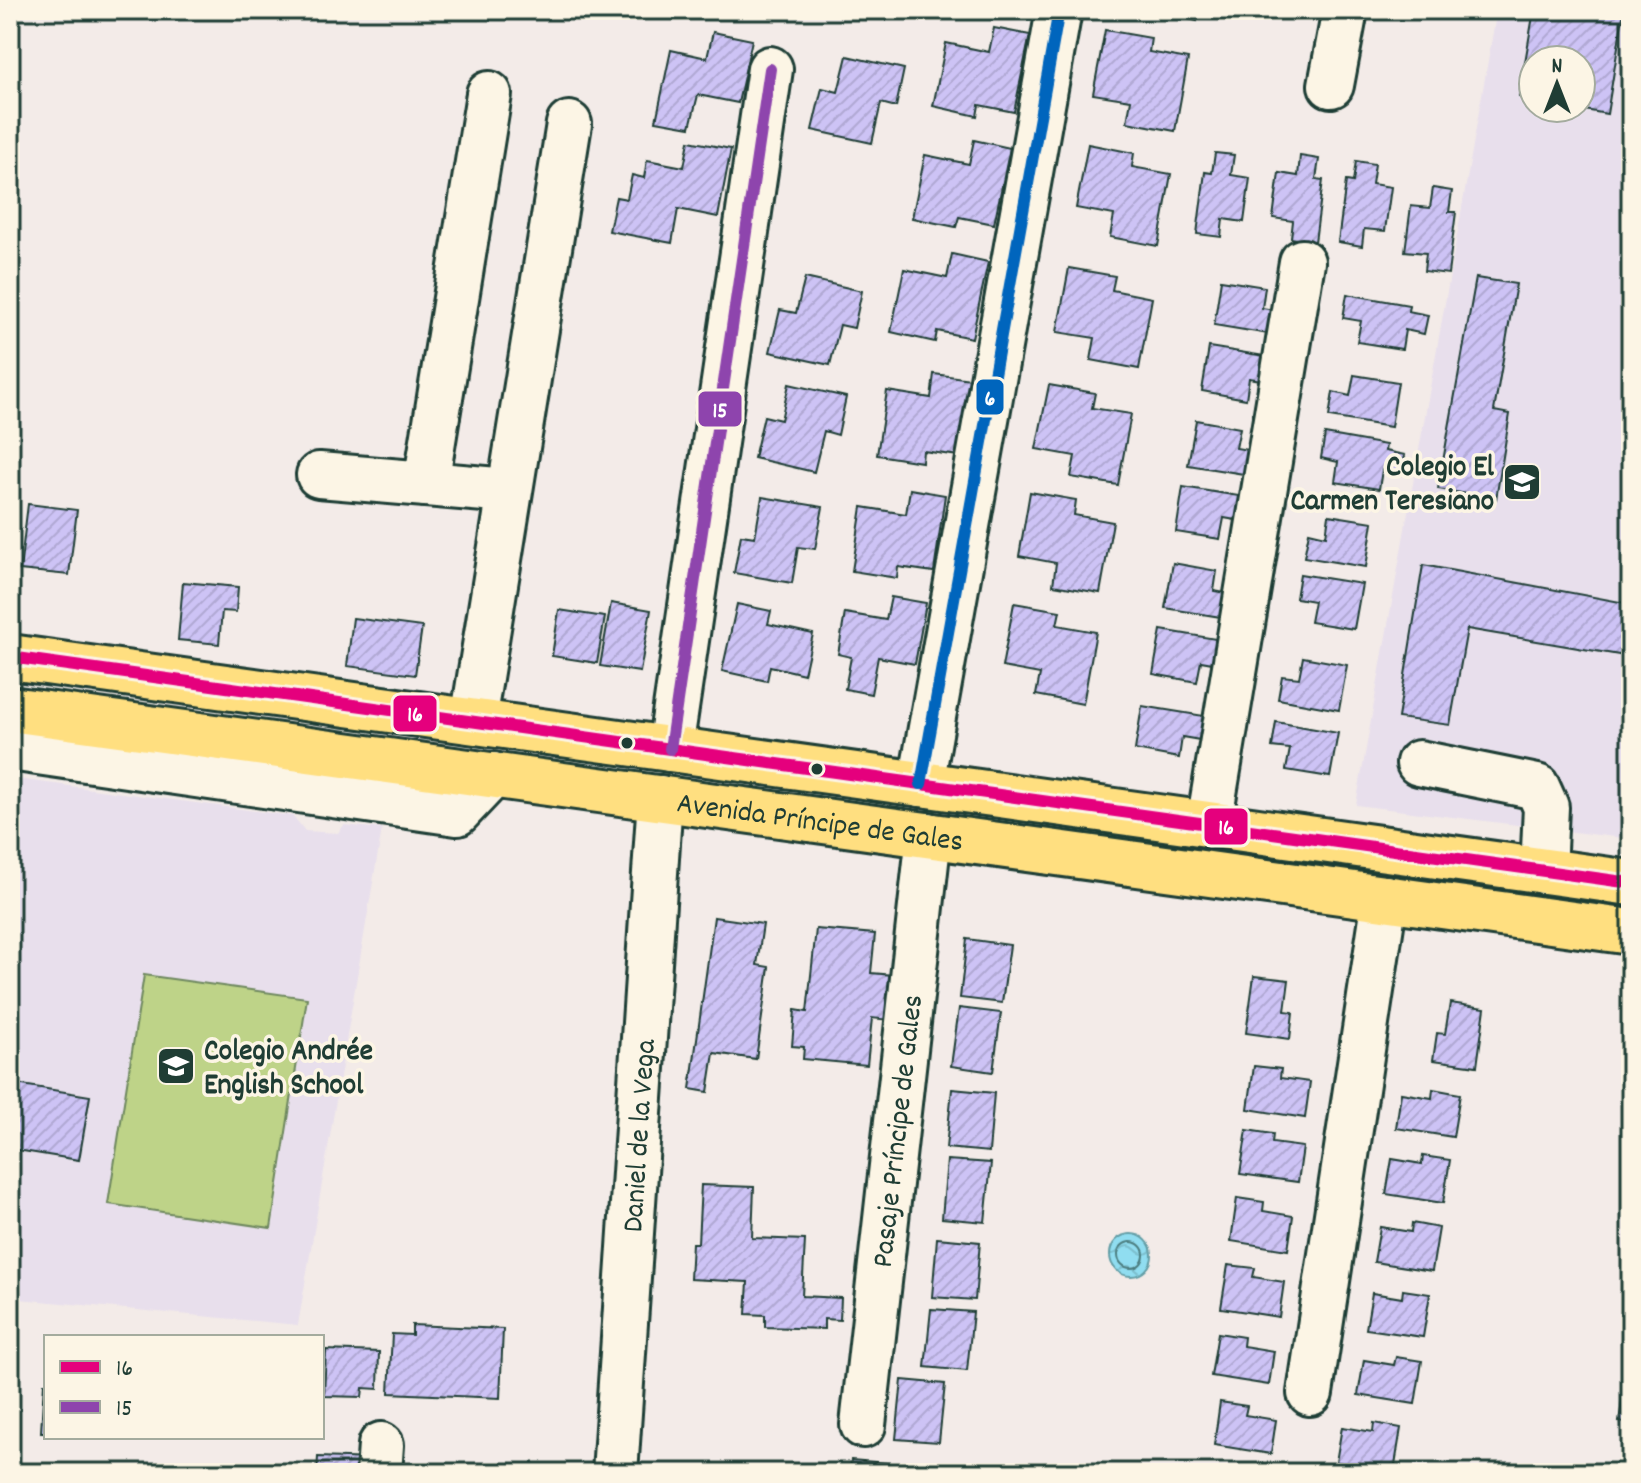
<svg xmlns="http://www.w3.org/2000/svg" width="1641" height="1483" font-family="Dekko,sans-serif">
	<defs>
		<pattern id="water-waves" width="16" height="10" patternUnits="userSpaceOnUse" patternTransform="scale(2)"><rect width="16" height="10" fill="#90ddf0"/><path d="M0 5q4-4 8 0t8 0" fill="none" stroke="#7cbfce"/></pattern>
		<pattern id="building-hatch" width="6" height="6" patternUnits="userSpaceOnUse" patternTransform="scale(2)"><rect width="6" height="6" fill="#cdc3f5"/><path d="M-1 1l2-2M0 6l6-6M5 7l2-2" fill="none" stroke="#b0a8d3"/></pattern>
	</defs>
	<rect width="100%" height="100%" fill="#f3ebe8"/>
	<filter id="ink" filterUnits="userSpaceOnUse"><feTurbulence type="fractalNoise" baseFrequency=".0125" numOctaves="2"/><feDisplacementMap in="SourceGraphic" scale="16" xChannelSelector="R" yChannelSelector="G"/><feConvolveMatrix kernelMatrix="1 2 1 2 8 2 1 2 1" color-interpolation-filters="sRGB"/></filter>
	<g filter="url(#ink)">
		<!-- built -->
		<path fill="#e8dfec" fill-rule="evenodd" d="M1497 10H1631V101L1626 126 1631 128V839L1356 805ZM1533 60H1581V108H1533Z
			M10 778 293 816 305 831 338 833 344 825 382 829 298 1325 19 1299 10 1415Z"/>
		<!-- grass -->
		<path fill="#bed388" stroke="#6e885e" stroke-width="2" d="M144 975 307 998 271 1228 108 1204Z"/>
		<!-- water -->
		<path fill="url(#water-waves)" stroke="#639da5" stroke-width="2" d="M1110 1255a21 21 0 1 1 42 0a21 21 0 1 1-42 0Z"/>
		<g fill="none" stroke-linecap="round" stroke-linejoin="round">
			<!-- shore -->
			<path stroke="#4c7d7f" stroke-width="2" d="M1118 1255a13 13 0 1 1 26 0a13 13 0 1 1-26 0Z"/>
		</g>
		<!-- building -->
		<path fill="url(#building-hatch)" stroke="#1f3d34" stroke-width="2" d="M1150 10H1199L1197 21Z
			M1534 10H1624L1607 114 1574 108H1581V60H1533V100L1519 97Z
			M994 28 1030 35 1014 112 979 105 977 116 933 106 946 43 989 52Z
			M1105 30 1151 38 1149 52 1188 59 1175 131 1127 122 1131 100 1093 94Z
			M713 32 752 40 738 103 698 95 690 127 656 121 671 50 707 58Z
			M847 56 904 69 896 107 881 103 872 143 812 130 822 88 838 92Z
			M974 140 1010 148 994 224 959 217 956 227 912 218 925 155 969 164Z
			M689 141 731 149 718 217 678 209 672 243 609 231 616 197 627 199 632 175 644 178 647 160 684 167Z
			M1088 144 1134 153 1132 167 1171 174 1158 246 1110 237 1114 215 1076 208Z
			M1215 153 1234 155 1231 175 1250 178 1244 222 1223 219 1221 237 1197 234 1205 172 1212 173Z
			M1300 156 1319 159 1316 179 1323 180 1315 242 1291 238 1293 221 1273 218 1279 173 1298 176Z
			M1356 161 1375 164 1372 184 1391 187 1385 231 1364 229 1362 246 1338 242 1346 181 1353 182Z
			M1433 188 1452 191 1449 212H1456L1448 274 1424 271 1426 253 1405 251 1411 206 1430 208Z
			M952 254 988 262 972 338 937 331 935 342 891 332 904 269 947 278Z
			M1069 268 1115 276 1112 290 1152 298 1139 369 1091 360 1095 338 1057 332Z
			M805 278 862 291 854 328 840 325 830 365 770 352 780 310 796 313Z
			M1476 278 1516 284 1494 411 1510 414 1496 499 1438 489Z
			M1221 280 1265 287 1262 308 1280 311 1275 335 1214 325Z
			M1347 294 1409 305 1408 311 1428 315 1424 334 1405 330 1402 349 1357 342 1361 321 1343 318Z
			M1209 347 1271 357 1267 381 1249 378 1246 399 1202 391Z
			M934 374 971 379 959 456 923 451 922 462 877 455 887 391 931 398Z
			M1354 375 1398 382 1391 427 1329 417 1333 392 1350 396Z
			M789 384 846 397 838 435 824 431 814 472 754 458 764 416 781 420Z
			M1049 385 1095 393 1092 408 1131 414 1118 485 1071 477 1075 456 1036 449Z
			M1196 420 1240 428 1236 448 1254 451 1250 475 1188 465Z
			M1325 434 1386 445 1385 451 1405 455 1402 474 1382 470 1379 489 1335 482 1338 462 1321 458Z
			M1183 487 1245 497 1241 521 1224 518 1220 539 1176 532Z
			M910 489 945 495 934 572 898 567 897 578 852 571 862 507 906 514Z
			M1030 492 1076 500 1074 515 1113 522 1100 593 1053 585 1056 563 1019 556Z
			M762 497 823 507 815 549 798 547 792 583 734 573 741 535 755 537Z
			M28 504 77 510 69 575 20 570Z
			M1329 515 1373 522 1366 567 1304 557 1309 532 1326 536Z
			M1173 563 1217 571 1214 591 1231 594 1227 618 1165 608Z
			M1423 565 1631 604V657L1467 629 1450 725 1398 718Z
			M1300 574 1362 584 1354 629 1310 622 1314 601 1296 598Z
			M183 582 238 587 236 612 222 611 219 644 178 640Z
			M891 597 926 603 915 664 878 657 871 694 845 689 851 657 838 654 845 613 886 620Z
			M611 603 651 610 640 672 600 666Z
			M1014 603 1060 611 1057 625 1096 632 1083 704 1036 695 1040 674 1002 667Z
			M737 604 771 611 768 624 813 634 804 674 770 666 767 681 722 671Z
			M559 610 605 617 597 663 552 656Z
			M353 618 422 627 415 675 347 666Z
			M1161 630 1222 640 1218 664 1201 661 1197 682 1153 674Z
			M1303 657 1347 665 1339 710 1278 699 1282 676 1299 678Z
			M1142 706 1204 716 1200 740 1182 737 1179 758 1135 750Z
			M1276 722 1338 733 1330 777 1286 770 1290 749 1272 747Z
			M714 917 763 924 757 965 769 967 756 1059 714 1053 708 1092 690 1089Z
			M816 929 875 934 871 973 894 975 889 1020 872 1018 867 1065 803 1059 804 1047 792 1046 795 1010 807 1012Z
			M967 939 1010 945 1002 1003 960 998Z
			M1254 976 1289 980 1285 1011 1293 1012 1290 1039 1246 1033Z
			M1450 1003 1485 1008 1477 1066 1433 1060 1437 1033 1445 1034Z
			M959 1008 1001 1013 993 1072 951 1066Z
			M1254 1066 1281 1069 1280 1078 1310 1082 1305 1118 1248 1109Z
			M10 1083 90 1096 79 1160 10 1149Z
			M952 1089 994 1093 989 1152 946 1148Z
			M1433 1089 1460 1094 1453 1137 1396 1128 1401 1093 1432 1098Z
			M1247 1130 1273 1134 1272 1143 1303 1147 1298 1182 1240 1174Z
			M1423 1156 1450 1160 1443 1203 1386 1194 1392 1159 1422 1164Z
			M947 1160 991 1163 985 1222 942 1218Z
			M701 1185 754 1187 752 1238 805 1240 802 1296 841 1298 840 1320 824 1319V1329L765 1327V1315L746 1314 748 1282 690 1279 692 1243H698Z
			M1237 1198 1264 1202 1263 1211 1293 1216 1288 1250 1231 1241Z
			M1412 1223 1439 1228 1432 1271 1374 1262 1380 1227 1411 1232Z
			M937 1238 980 1242 975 1300 932 1297Z
			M1228 1265 1255 1268 1253 1277 1284 1282 1279 1317 1221 1308Z
			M1403 1290 1430 1294 1423 1337 1366 1329 1372 1293 1402 1298Z
			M931 1309 973 1312 967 1371 925 1367Z
			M412 1325 503 1329 500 1398 389 1393 392 1334 412 1335Z
			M1218 1333 1244 1337 1243 1346 1274 1351 1269 1385 1211 1376Z
			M326 1350 379 1352 378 1389 363 1388 362 1397 324 1396Z
			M1396 1357 1422 1361 1415 1404 1358 1395 1364 1360 1394 1365Z
			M1628 1360H1631V1423L1619 1422Z
			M902 1380 945 1384 939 1442 896 1439Z
			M44 1383H46V1432H41Z
			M1220 1402 1247 1406 1245 1415 1276 1420 1271 1454 1214 1445Z
			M1374 1423 1401 1428 1394 1471 1336 1462 1342 1427 1373 1432Z
			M1623 1444 1631 1445V1473H1619Z
			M318 1457 372 1459 371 1473H317Z
			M851 1460 922 1466 921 1473H849Z"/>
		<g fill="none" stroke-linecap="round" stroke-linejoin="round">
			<!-- minor casing -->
			<g stroke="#1f3d34" stroke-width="50">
				<g id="minor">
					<path d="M1331 85 1345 10"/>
					<path d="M319 475 509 491"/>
					<path d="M426 484 489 94"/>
					<path d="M473 721 569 124"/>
					<path d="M10 748 457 813 493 775"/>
					<path d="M670 749 770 69"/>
					<path d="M1419 763 1537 787 1546 807 1543 871"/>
					<path d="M921 784 1059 10"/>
					<path d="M1209 824 1302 262"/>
					<path d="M1310 1393 1385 898"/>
					<path id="s1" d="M863 1425 929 835"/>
					<path d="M379 1473 381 1445"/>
					<path id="s2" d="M615 1473 660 798"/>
				</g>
			</g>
			<!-- major casing -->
			<g stroke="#1f3d34" stroke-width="50">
				<g id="major">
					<path d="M10 657 1631 883"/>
					<path id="s3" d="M10 709 1631 932"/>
				</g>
			</g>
			<!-- minor -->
			<use href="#minor" stroke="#fcf5e5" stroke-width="44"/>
			<!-- major -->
			<use href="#major" stroke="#ffdf80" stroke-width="44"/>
			<!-- bus-1 casing -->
			<g stroke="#fcf5e5" stroke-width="18">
				<path id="bus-1" d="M10 657 1631 883"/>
			</g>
			<!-- bus-2 casing -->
			<g stroke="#fcf5e5" stroke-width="18">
				<path id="bus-2" d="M670 749 770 69"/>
			</g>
			<!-- bus-3 casing -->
			<g stroke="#fcf5e5" stroke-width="18">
				<path id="bus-3" d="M921 784 1059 10"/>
			</g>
			<!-- bus-1 -->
			<use href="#bus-1" stroke="#e5007d" stroke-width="12"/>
			<!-- bus-2 -->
			<use href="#bus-2" stroke="#8e44ad" stroke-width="12"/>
			<!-- bus-3 -->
			<use href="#bus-3" stroke="#0065bd" stroke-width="12"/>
		</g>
	</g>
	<!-- icons -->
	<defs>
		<g id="school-square" transform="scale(2)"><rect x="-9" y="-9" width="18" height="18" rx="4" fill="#1f3d34" stroke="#fcf5e5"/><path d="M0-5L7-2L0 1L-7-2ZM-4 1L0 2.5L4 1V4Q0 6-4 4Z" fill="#fff"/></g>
	</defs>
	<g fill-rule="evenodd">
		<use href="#school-square" x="1522" y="482"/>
		<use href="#school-square" x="176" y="1066"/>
	</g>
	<!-- markers -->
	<g fill="#1f3d34" stroke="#fcf5e5" stroke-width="3">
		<circle cx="627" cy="743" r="7"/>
		<circle cx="817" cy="769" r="7"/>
	</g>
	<g text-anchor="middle" stroke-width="7" stroke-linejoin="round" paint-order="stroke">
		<!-- poi labels -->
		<g font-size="30" font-weight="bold" fill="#1f3d34" stroke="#fcf5e5" text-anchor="end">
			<text x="1494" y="475">Colegio El<tspan x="1494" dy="34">Carmen Teresiano</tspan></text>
			<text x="204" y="1059" text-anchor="start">Colegio Andrée<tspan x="204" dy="34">English School</tspan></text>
		</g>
		<!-- street labels -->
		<g font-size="30" fill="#1f3d34" stroke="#fcf5e5">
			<text dy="10" stroke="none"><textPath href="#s3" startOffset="818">Avenida Príncipe de Gales</textPath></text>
			<text dy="10" stroke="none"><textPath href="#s1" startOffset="296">Pasaje Príncipe de Gales</textPath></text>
			<text dy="10" stroke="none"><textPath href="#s2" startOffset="338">Daniel de la Vega</textPath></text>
		</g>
	</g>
	<g stroke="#fcf5e5" stroke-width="3">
		<rect x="975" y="378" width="30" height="38" rx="8" fill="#0065bd"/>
		<rect x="697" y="390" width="46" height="38" rx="8" fill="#8e44ad"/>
		<rect x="392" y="694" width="46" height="39" rx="8" fill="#e5007d"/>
		<rect x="1203" y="807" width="46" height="39" rx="8" fill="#e5007d"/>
	</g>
	<g font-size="22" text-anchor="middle" font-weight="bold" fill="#fff">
		<text x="990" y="405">6</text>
		<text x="720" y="417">15</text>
		<text x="415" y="721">16</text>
		<text x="1226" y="834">16</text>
	</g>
	<!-- margin -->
	<rect width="1641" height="1483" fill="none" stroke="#fcf5e5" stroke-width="40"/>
	<rect x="20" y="20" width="1601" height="1443" fill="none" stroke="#1f3d34" stroke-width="3" filter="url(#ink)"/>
	<!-- legend -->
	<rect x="44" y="1335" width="280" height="104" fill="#fcf5e5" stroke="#a4ab9e" stroke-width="2"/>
	<rect x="60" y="1361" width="40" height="12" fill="#e5007d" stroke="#a4ab9e" stroke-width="2"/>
	<text x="116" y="1375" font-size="24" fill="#1f3d34">16</text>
	<rect x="60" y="1401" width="40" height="12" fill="#8e44ad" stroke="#a4ab9e" stroke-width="2"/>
	<text x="116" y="1415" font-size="24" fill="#1f3d34">15</text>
	<!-- north arrow -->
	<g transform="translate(1557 84)"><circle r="38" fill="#fcf5e5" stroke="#a4ab9e" stroke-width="2"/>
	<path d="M0-6L14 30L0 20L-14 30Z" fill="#1f3d34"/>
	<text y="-12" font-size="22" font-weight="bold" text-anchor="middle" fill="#1f3d34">N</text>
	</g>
</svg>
